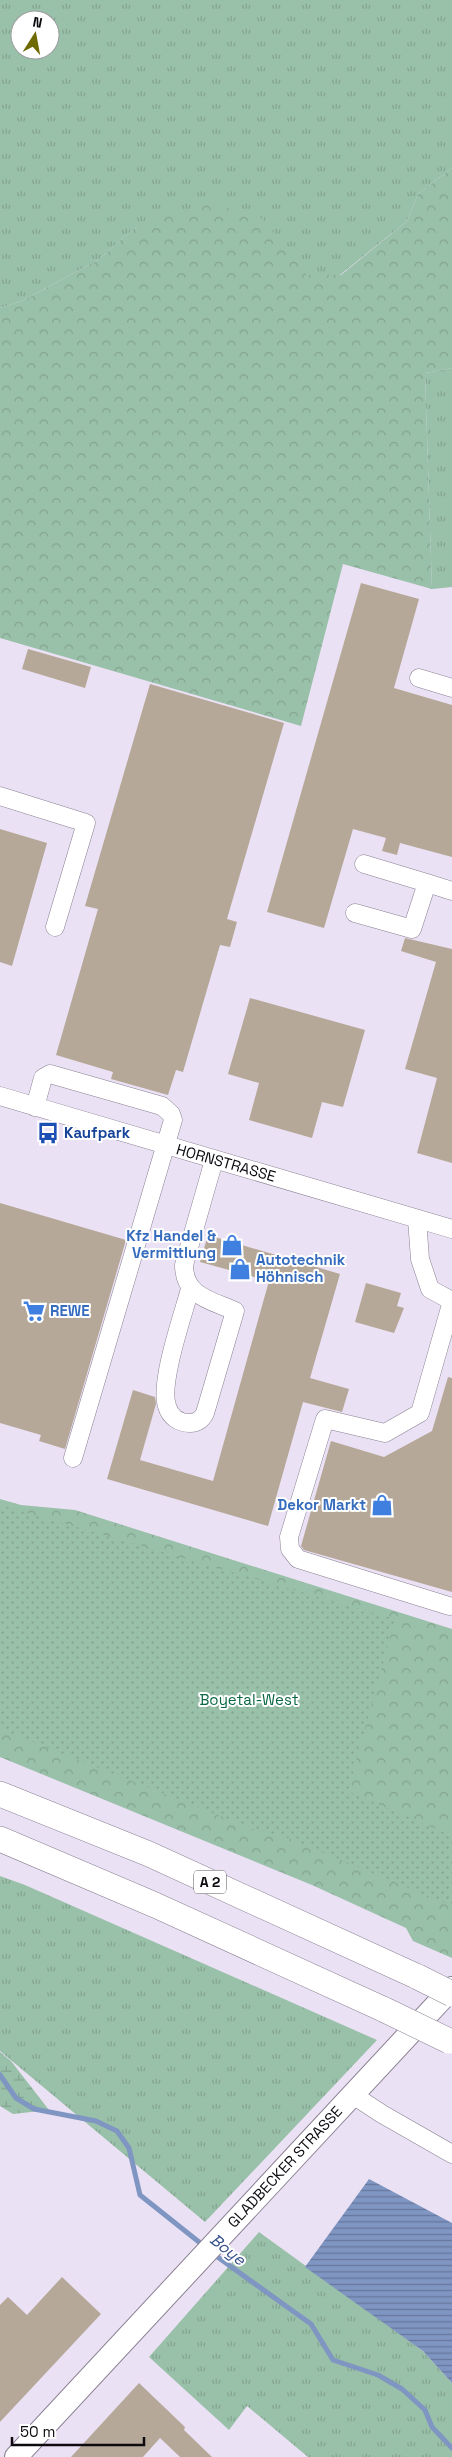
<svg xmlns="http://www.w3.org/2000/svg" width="452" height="2457" font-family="'Space Grotesk',sans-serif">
	<defs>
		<pattern id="grass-tufts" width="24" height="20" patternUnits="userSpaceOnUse" patternTransform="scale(1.25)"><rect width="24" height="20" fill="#99c0a9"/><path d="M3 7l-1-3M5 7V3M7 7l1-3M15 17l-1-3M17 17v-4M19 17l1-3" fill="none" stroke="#83a490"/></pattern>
		<pattern id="forest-crowns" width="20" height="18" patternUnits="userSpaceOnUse" patternTransform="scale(1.25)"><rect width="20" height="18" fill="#99c0a9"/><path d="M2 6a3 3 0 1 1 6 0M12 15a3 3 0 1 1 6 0" fill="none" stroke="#83a490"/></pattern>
		<pattern id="wetland-marsh" width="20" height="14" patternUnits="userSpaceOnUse" patternTransform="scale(1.25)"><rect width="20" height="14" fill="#99c0a9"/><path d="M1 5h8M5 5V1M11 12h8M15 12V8" fill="none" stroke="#83a490"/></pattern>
		<pattern id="park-dots" width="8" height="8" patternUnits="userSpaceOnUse" patternTransform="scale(1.25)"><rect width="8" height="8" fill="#99c0a9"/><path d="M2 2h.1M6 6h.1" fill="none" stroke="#83a490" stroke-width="1.8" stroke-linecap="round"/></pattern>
		<pattern id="water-rules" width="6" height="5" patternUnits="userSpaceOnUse" patternTransform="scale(1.25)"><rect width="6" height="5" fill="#7f95c2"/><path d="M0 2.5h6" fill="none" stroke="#66789c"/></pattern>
	</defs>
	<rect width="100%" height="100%" fill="#ebe1f4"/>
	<!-- grass -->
	<path fill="url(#grass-tufts)" fill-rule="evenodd" d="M0 0H452V168L418 194 407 221 340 275H307L297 264 137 226 98 260 24 300 0 308ZM20 20H50V50H20Z
		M452 368V587L432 589 425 373Z
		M0 1876 25 1885 377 2040 205 2222 0 2051Z
		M259 2232 423 2351 452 2383V2457H308L247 2406 229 2430 149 2357Z"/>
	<!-- forest -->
	<path fill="url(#forest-crowns)" d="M452 168V368L425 373 432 589 343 564 301 726 0 638V308L24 300 98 260 137 226 211 202 263 219 307 275H341L407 221 418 194Z
		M0 1499 21 1505 75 1510 452 1629V1843L0 1679Z
		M0 1716 452 1900V1958L413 1941 406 1928 312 1885 0 1757Z"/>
	<!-- wetland -->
	<path fill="url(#wetland-marsh)" d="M0 2052 11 2061 49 2110 13 2114 0 2106Z"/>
	<!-- park -->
	<path fill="url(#park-dots)" d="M0 1505 395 1619 348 1791 452 1836V1906L288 1838 253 1829 0 1729Z"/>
	<!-- water -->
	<path fill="url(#water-rules)" d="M369 2179 452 2223V2383L423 2351 305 2267Z"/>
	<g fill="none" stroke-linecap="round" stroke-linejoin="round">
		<!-- stream -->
		<path stroke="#7f95c2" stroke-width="5" d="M0 2075 16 2098 34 2109 96 2121 117 2131 129 2148 140 2195 204 2246
			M212 2253 311 2324 333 2360 378 2375 402 2389 425 2410 432 2427 452 2448"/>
	</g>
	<!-- building -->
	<path fill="#b6a898" d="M361 583 419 599 394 688 452 705V857L400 843 397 855 382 851 386 838 353 829 324 928 267 912Z
		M28 649 91 667 85 688 22 669Z
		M150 684 284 723 227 919 237 922 230 947 220 945 183 1072 176 1070 168 1095 111 1079 113 1072 56 1055 98 909 85 906Z
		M0 829 47 843 12 966 0 962Z
		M405 938 452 949V1163L417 1153 437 1078 405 1069 436 962 401 951Z
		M250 998 365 1030 343 1107 322 1102 312 1138 249 1120 259 1083 228 1074Z
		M0 1203 126 1240 65 1449 39 1441 41 1435 0 1423Z
		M208 1235 340 1274 310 1378 349 1389 342 1412 303 1402 268 1526 107 1479 133 1390 155 1397 156 1404 140 1460 213 1481 269 1281 200 1262Z
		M366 1283 401 1293 397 1306 404 1308 394 1333 355 1322Z
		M448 1377 452 1378V1592L304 1550 301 1546 331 1441 384 1457 432 1431Z
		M62 2277 101 2314 0 2422V2305L8 2297 27 2315Z
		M139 2383 185 2427 184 2430 212 2457H180L160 2438 143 2457H71Z"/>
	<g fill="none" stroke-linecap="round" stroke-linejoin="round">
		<!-- minor casing -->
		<g stroke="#8a8193" stroke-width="19">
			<path id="minor" d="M419 678 452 688
				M0 796 86 823 55 927
				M364 864 427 883
				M355 913 412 929 427 883 452 891
				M0 1096 452 1229
				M35 1107 43 1078 50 1074 162 1106 171 1114 173 1120 73 1458
				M417 1219 420 1259 430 1289 452 1301
				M190 1289C183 1315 159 1383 167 1406 170 1417 179 1423 190 1423 197 1423 202 1419 205 1413L235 1311C210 1300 184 1296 184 1265L214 1160
				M449 1606 298 1559 290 1549 289 1537 325 1419 385 1433 420 1413 452 1301
				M353 2095 382 2114 452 2154"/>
		</g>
		<!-- major casing -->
		<g stroke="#8a8193" stroke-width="24">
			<path id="major" d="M16 2457 452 1988"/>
		</g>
		<!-- highway casing -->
		<g stroke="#8a8193" stroke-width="26">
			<path id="highway" d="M0 1794 149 1854 418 1977
				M0 1839 155 1905 385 2010"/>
		</g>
		<!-- minor -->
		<use href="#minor" stroke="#fff" stroke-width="18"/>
		<!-- major -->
		<use href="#major" stroke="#fff" stroke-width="22"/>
		<!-- highway -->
		<use href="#highway" stroke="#fff" stroke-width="25"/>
		<!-- highway-bridge casing -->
		<g stroke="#8a8193" stroke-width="26" stroke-linecap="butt">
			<path id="highway-bridge" d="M418 1977 452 1994
				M385 2010 449 2041"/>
		</g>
		<!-- highway-bridge -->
		<use href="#highway-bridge" stroke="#fff" stroke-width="25"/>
	</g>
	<!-- icons -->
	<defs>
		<g id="bus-bare" transform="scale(1.725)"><path d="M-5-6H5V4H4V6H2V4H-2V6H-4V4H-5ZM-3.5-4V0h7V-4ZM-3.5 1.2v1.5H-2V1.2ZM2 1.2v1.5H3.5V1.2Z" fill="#1a4fb4" stroke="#fff" stroke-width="2.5" paint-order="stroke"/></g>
		<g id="shop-bare" transform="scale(1.725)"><path d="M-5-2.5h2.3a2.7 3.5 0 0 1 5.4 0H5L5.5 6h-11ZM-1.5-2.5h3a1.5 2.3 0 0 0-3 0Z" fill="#3f7fe0" stroke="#fff" stroke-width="2.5" paint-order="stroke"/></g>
		<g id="supermarket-bare" transform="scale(1.725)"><path d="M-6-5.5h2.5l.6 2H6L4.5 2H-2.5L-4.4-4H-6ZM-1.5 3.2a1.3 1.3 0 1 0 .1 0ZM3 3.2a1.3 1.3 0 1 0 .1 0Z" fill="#3f7fe0" stroke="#fff" stroke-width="2.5" paint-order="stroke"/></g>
	</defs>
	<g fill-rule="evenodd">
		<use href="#bus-bare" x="48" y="1133"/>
		<use href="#shop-bare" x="232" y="1245"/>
		<use href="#shop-bare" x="240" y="1269"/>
		<use href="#supermarket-bare" x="34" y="1311"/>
		<use href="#shop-bare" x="382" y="1505"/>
	</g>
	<g text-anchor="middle" stroke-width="4" stroke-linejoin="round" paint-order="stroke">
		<!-- shield labels -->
		<rect fill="#fff" stroke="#565458" stroke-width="1" x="194" y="1870.5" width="32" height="23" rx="4"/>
		<g font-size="14" font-weight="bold" fill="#0d0a10">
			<text x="210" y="1887">A 2</text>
		</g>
		<!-- transit labels -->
		<g font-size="15" font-weight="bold" fill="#164399" stroke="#fff" text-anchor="start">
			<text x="64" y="1138">Kaufpark</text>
		</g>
		<!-- street labels -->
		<g font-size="15" fill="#0d0a10" stroke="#fff">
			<text transform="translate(226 1163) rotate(16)" y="5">HORNSTRASSE</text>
			<text transform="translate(285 2167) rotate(-47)" y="5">GLADBECKER STRASSE</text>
		</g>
		<!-- shop labels -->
		<g font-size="15" font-weight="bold" fill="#366cbe" stroke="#fff" text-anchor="end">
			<text x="216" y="1241">Kfz Handel &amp;<tspan x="216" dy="17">Vermittlung</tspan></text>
			<text x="256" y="1265" text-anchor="start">Autotechnik<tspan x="256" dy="17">Höhnisch</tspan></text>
			<text x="50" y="1316" text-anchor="start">REWE</text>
			<text x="366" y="1510">Dekor Markt</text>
		</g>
		<!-- park labels -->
		<g font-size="15" fill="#0a6842" stroke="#fff">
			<text x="249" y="1705">Boyetal-West</text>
		</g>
		<!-- water labels -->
		<g font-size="16" font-style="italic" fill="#334e88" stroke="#fff">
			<text transform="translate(228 2249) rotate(38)" y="6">Boye</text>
		</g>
	</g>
	<!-- north arrow -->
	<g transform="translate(35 35) rotate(11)"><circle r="24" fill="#ffffff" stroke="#9e9d9f"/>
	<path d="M0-4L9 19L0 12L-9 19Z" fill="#706a03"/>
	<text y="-8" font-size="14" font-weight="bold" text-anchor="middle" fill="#0d0a10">N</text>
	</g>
	<!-- scale -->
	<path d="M12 2437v8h132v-8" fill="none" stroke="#0d0a10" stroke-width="2.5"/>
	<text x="20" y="2437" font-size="15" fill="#0d0a10" stroke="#ffffff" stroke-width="4" paint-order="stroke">50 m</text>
</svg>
